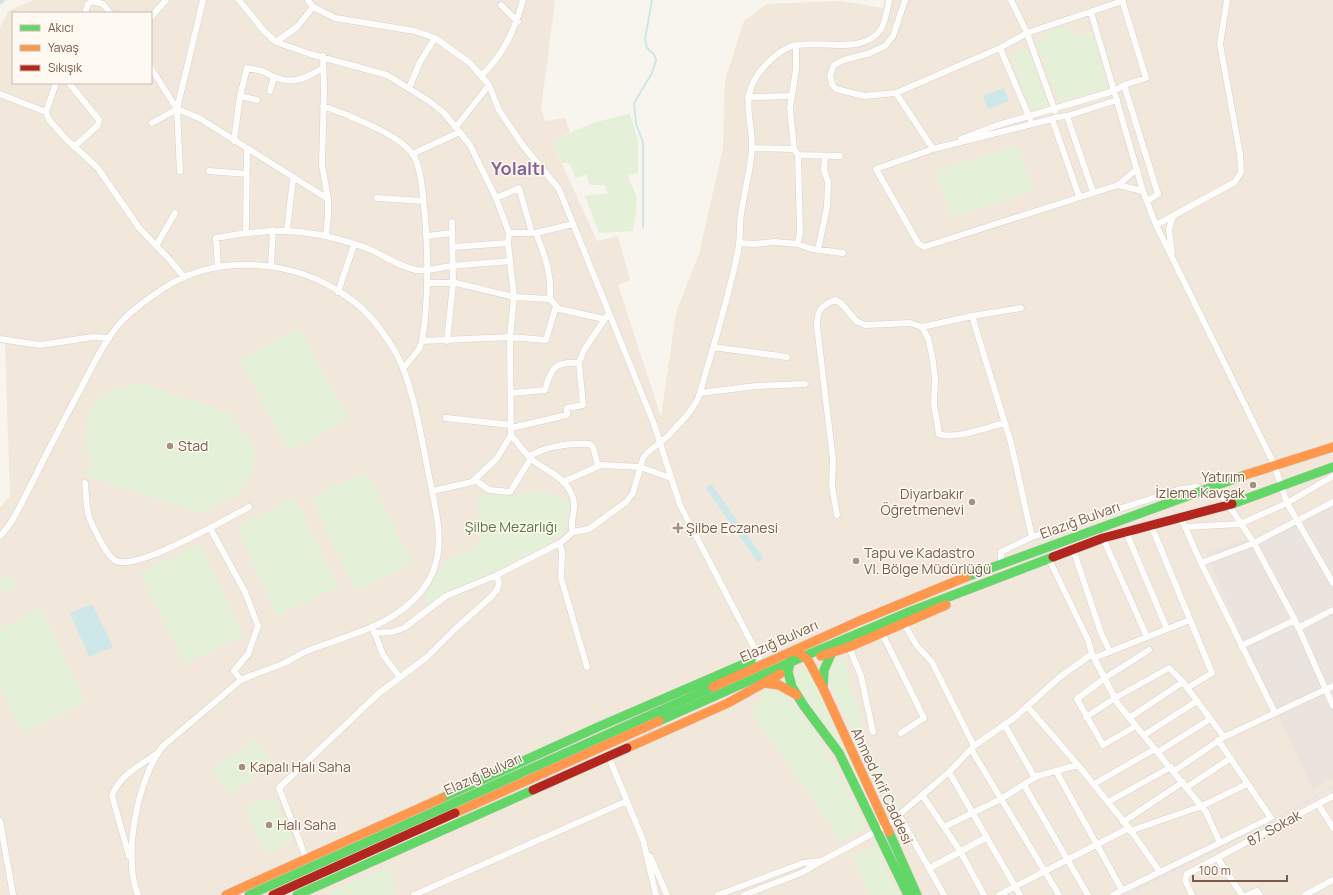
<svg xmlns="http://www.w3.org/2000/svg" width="1333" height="895" font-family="Manrope,sans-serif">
	<rect width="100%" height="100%" fill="#f8f4ee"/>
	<!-- residential -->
	<path fill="#f1e7db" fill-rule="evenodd" d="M34 0H555L541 109 545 121 565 118 570 132 553 144 597 241 618 236 630 280 618 285 661 417 676 313 699 254 723 148 725 80 744 21 767 4 841 1 883 8 884 0H1333V895H0V508L10 496 5 343 0 342V28L8 11ZM13 13H151V83H13Z"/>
	<!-- industrial -->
	<path fill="#ebe4de" d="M1333 500V778L1313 789 1250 656 1205 553 1275 531Z"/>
	<!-- green -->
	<path fill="#e5f0d9" d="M1068 26 1072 37 1091 32 1108 88 1060 102 1037 45 1045 32Z
		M1027 49 1048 105 1032 110 1010 55Z
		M630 114 638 141V173L629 175 628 179C641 195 636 211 633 231L599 233 585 196 608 193 604 185H590L586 174 576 178 569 163H562L553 144C578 126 600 120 630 114Z
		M1018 145 1033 192 951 217 936 171Z
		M299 328 348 419 288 451 240 360Z
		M139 382 233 414 231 420C238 425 248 432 252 442 260 464 248 491 227 502 222 504 216 504 212 505L208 515 86 476 92 459C78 437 86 401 112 389 119 386 129 386 137 385Z
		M367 471 412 564 355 591 311 498Z
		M541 491 570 501 567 524 563 534 545 546 429 605 424 598 446 559 469 552 479 542 478 498 488 494 515 495Z
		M295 498 338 587 278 616 236 527Z
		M200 544 244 636 184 664 140 573Z
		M11 574 17 587 0 594V578Z
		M41 608 86 703 22 733 0 686V628Z
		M845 657 849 675V688L857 703 864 736 900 806 889 814 829 681 832 664Z
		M807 667 813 677 881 821 878 822 841 746 798 690 792 674Z
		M765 689 786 694 824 745 866 827 841 843 810 795 749 710 759 700Z
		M255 739 273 764 230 795 212 770Z
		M274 796 293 842 265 854 245 808Z
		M875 845 899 895H869L851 857Z
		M391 866 396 895H329V892Z"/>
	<!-- water -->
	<path fill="#cee8ea" d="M1004 88 1009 101 988 109 983 96Z
		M92 604 113 647 89 657 70 613Z"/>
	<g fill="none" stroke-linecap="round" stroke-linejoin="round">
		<!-- stream -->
		<path stroke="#cee8ea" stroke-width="2" d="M643 228V142L636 124 634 103 652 73 656 61 654 54 647 48 645 39 652 0"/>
		<!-- canal -->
		<path stroke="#cee8ea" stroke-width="7" d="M0 1 1 0
			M710 488 759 558"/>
		<!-- street casing -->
		<g stroke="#d8d1cc" stroke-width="7">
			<path id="street" d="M239 0 264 31 276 42 310 54 387 75 429 101 444 113 470 145 496 198 509 233 508 243 514 297 510 337 511 435 497 458 472 482 432 491
				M308 0 313 7 335 18 415 31 435 38 470 63 489 85 499 110 524 147 559 189 654 424 680 505 759 657
				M905 0 893 36 885 46 870 53 844 60 834 65 830 75 832 84 836 89 864 96 896 93 1000 48 1027 33 1123 1
				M1011 0 1027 33 1055 111
				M501 5 518 22
				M1091 12 1143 191
				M85 13 88 4 92 1 103 4 110 13
				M151 17 166 0
				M276 42 297 27 313 7
				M796 46V69L790 108 794 149 798 155 800 232 798 244
				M1000 48 1030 119
				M323 56 324 89 322 165 328 199V216L326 236
				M151 68 177 109 199 118 328 199
				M481 76C505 53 514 31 523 0
				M274 77C294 85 305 78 323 68
				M56 83 46 112 49 120 66 139 97 167 140 229 170 260 183 276
				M69 83 99 120 98 125 74 147
				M1124 85 1158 194 1147 201
				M409 88 420 62 435 38
				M896 93 933 149 936 148
				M0 94 46 112
				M240 96 257 100
				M748 97 791 96
				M1117 100 1067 116 1057 117 1052 119 933 149 876 169 918 243 924 247 1118 185 1143 191 1156 225 1274 464 1287 503 1333 583
				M323 106C344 113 397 134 411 152 420 163 421 182 423 195 428 243 430 293 422 341L419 349 403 369
				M1067 116 1093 192
				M1052 119 1079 196
				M152 123 177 109
				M456 127 489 85
				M961 139 995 126 1114 91 1124 85 1146 78 1122 0
				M234 141 240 96 247 68 262 71 274 77 270 91
				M752 148 794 149
				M412 154 460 132
				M798 155 840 156
				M180 171 177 109 203 0
				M209 171 247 174
				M1118 185 1137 169
				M377 198 423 201
				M496 198 519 188 532 233
				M1156 225 1235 182 1241 172 1240 154 1220 44 1227 0
				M287 230 293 179
				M246 232 247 150
				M509 233H536L573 224
				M536 233C545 256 552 274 550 299L559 309 604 319
				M427 236 452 233
				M739 243 754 244 775 242 798 244 812 249 843 253
				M156 246 175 213
				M453 247 508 243
				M818 250 827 207 828 182 824 170 825 156
				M1172 253 1169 229 1173 216
				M271 266 273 230
				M218 267 216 238C274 227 313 228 369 249 385 256 398 266 416 270 427 272 441 267 452 266 472 264 491 263 510 261
				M427 283H456L514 297 550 299
				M338 292 354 245
				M972 316 1011 443 1032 537
				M0 339 40 345 93 337 109 338
				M422 341 510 337 546 340 556 306
				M447 341 453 284 452 222
				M713 347 787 357
				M512 393 545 390C551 368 555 361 579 363
				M700 393 756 386 805 384
				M446 418 511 425
				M1005 423C988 427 955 440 939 434L934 404 935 378 932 355 928 338 922 327 972 316 1021 308
				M511 428 567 415V408L583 405 579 363 584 350 609 313
				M511 435C517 442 524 452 531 459 547 472 565 475 573 498 577 509 569 522 573 532L589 529 626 502 633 493 643 458 647 453 668 436 688 414 697 401 700 393C713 346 729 298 738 250 741 238 739 226 741 214 744 192 751 169 752 148 753 123 741 102 756 77 763 66 779 50 792 46 817 39 864 56 881 29 886 21 887 9 889 0
				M529 456C548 446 569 443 590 444L593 447 598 466
				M475 480 489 490 510 492 531 458
				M563 482 601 465 640 467 671 478
				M85 483C86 494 86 506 89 517 93 527 106 556 116 561 134 569 191 537 210 528L245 592 258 626 248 654 234 671 241 680 163 746C138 777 122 857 138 895
				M1215 485 1254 543 1295 620 1333 706
				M837 515 832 486 833 460 817 326C817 311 820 306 835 300L841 303 856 321 865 325 910 323 922 327
				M1181 518 1201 563 1275 713
				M1151 525 1212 673 1187 688
				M1185 527 1240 524 1287 503 1333 476
				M210 528 249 507
				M1126 532 1167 629
				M0 536C15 521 24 497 34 479 49 448 65 418 81 388 94 364 105 338 125 318 135 308 149 298 161 290 217 252 295 259 349 298 366 310 382 330 393 348 412 377 422 441 429 476 437 518 450 557 420 593 392 626 351 634 312 649 301 653 291 660 280 665 267 670 254 674 241 680
				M1103 538 1147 637
				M560 543 562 553 561 578 587 667
				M1073 549 1101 633 1110 652
				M1049 559 1088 640 1092 654 1118 704 1206 812 1220 843
				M1001 563V552L1032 537 1181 489 1198 487
				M1201 563 1254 543 1333 502
				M904 624 917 646 932 662 974 746
				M1298 628 1333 610
				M374 631 383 655 399 676
				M374 633 392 632 404 628 446 596 497 575 560 543 573 532
				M882 633 924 718 901 733
				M1241 646 1295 620
				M849 647 861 676 873 732
				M1094 658 1190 620
				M1027 706 1078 765
				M1086 717 1115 698 1169 668 1183 682 1224 737
				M1129 718 1183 682
				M1004 724 1035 778
				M1136 726 1103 745 1077 699 1105 678 1149 650
				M1144 735 1197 701
				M971 749 1059 895
				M1158 752 1210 719
				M608 755 643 840 656 895
				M1056 771 1122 890
				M1174 771 1224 737 1333 686
				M949 772 1020 895
				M1094 784 1155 749
				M1024 785 1088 895
				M1187 787 1231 758
				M922 795 944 827
				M1108 802 1171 767
				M1318 804 1333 828
				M899 815 944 895
				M0 821 13 895
				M1123 822 1183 782
				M1130 831 1202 806 1247 784
				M129 856 112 796C118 777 141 764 158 753
				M650 856 667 895
				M306 858 279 788 378 694 427 657 456 628 490 598 497 590 499 584 497 575
				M1218 859 1242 895
				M822 861 886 826 949 772 974 746 1014 718 1061 676 1092 654
				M930 868 987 837
				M414 895 627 801
				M718 895 803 863 822 861 801 873 744 895
				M984 895 960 851 944 827 1001 799 1037 776 1078 765 1129 828 1160 872
				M999 895 1129 828
				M1113 895 1271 818 1218 740
				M1192 895 1185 880 1187 874 1333 796
				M1247 895 1257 891 1260 895
				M1305 895 1333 880"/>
		</g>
		<!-- fast casing -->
		<g stroke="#d8d0ca" stroke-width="10">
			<path id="fast" d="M1232 504 1333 467
				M966 577 1245 475
				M791 658 788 672 792 687 804 706 839 753 908 895
				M823 687 824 670 833 650
				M659 721 800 658 909 612 1053 557
				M442 798 598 727 751 661
				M889 832 917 895
				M249 895 713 687
				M297 895 533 790"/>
		</g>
		<!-- slow casing -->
		<g stroke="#d8d0ca" stroke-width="10">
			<path id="slow" d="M1245 475 1333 447
				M799 653 808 660 823 688 889 832
				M821 656 849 647 946 605
				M765 683 779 685 797 695
				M713 687 859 621 966 577
				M627 748 728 703 780 674
				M455 813 659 721
				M226 895 442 798"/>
		</g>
		<!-- jam casing -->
		<g stroke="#d8d0ca" stroke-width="10">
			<path id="jam" d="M1053 557 1103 538 1232 504
				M533 790 627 748
				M273 895 455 813"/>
		</g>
		<!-- street -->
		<use href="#street" stroke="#fefdfc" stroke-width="6"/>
		<!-- fast -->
		<use href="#fast" stroke="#63d668" stroke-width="9"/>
		<!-- slow -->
		<use href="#slow" stroke="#ff974d" stroke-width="9"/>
		<!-- jam -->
		<use href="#jam" stroke="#b3261e" stroke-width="9"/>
		<!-- rail -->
		<path stroke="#e5e3e6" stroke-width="2" stroke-dasharray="6 4" stroke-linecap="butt" d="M1126 895 1274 820 1333 787"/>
	</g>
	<!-- markers -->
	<g fill="#a59184" stroke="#fff9f1" stroke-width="1.5">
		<circle cx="170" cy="446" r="4"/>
		<circle cx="1253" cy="485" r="4"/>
		<circle cx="972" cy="502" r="4"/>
		<path d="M676 522h4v4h4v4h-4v4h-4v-4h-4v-4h4z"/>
		<circle cx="856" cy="561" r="4"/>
		<circle cx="242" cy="767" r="4"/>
		<circle cx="269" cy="825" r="4"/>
	</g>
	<g text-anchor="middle" stroke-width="3" stroke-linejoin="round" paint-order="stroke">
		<!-- poi labels -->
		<g font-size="14" fill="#795b4b" stroke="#fff9f1" text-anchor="start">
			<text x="178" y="451">Stad</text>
			<text x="1245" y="482" text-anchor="end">Yatırım<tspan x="1245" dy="16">İzleme Kavşak</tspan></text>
			<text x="964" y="499" text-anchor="end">Diyarbakır<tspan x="964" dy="16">Öğretmenevi</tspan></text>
			<text x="686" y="533">Şilbe Eczanesi</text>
			<text x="864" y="558">Tapu ve Kadastro<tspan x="864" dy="16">VI. Bölge Müdürlüğü</tspan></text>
			<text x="250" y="772">Kapalı Halı Saha</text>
			<text x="277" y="830">Halı Saha</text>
		</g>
		<!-- street labels -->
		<g font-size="14" fill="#795b4b" stroke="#fff9f1">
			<text transform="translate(1080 520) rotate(-20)" y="5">Elazığ Bulvarı</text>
			<text transform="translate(779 641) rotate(-24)" y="5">Elazığ Bulvarı</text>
			<text transform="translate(483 774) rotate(-24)" y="5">Elazığ Bulvarı</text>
			<text transform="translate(882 786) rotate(65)" y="5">Ahmed Arif Caddesi</text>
			<text transform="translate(1274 828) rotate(-29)" y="5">87. Sokak</text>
		</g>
		<!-- park labels -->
		<g font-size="14" fill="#527a40" stroke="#fff9f1">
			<text x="511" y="532">Şilbe Mezarlığı</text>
		</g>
		<!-- district labels -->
		<g font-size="18" font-weight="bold" fill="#836495" stroke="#fff9f1">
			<text x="518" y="175">Yolaltı</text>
		</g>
	</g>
	<!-- legend -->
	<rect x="12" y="12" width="140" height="72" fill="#fff9f1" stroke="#c9baaf"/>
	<rect x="20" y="25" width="20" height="6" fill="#63d668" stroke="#c9baaf"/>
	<text x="48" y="32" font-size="12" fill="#795b4b">Akıcı</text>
	<rect x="20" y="45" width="20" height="6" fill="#ff974d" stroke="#c9baaf"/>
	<text x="48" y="52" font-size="12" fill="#795b4b">Yavaş</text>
	<rect x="20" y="65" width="20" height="6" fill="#b3261e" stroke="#c9baaf"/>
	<text x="48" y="72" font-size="12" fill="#795b4b">Sıkışık</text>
	<!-- scale -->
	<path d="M1193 875v6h94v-6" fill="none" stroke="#795b4b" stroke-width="2"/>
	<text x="1199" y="875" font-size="12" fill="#795b4b" stroke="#fff9f1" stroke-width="3" paint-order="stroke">100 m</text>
</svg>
